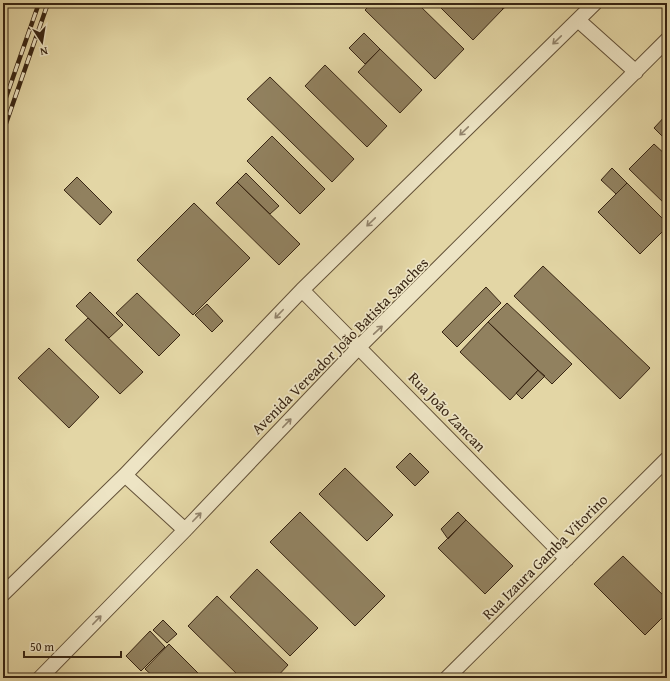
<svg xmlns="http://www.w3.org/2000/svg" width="670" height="681" font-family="'Gentium Book Plus',serif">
	<rect width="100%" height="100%" fill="#e3d6a5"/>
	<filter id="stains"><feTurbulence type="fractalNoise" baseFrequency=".005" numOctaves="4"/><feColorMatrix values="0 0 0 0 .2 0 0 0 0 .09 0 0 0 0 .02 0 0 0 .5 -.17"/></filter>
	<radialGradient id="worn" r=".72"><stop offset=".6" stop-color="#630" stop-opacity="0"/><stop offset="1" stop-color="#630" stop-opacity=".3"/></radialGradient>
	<!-- building -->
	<path fill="#91815f" stroke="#382513" d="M372 3H417L464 49 435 79 365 10Z
		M436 3H497L503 9 473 40Z
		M497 3H510L503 9Z
		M364 33 380 49 365 64 349 48Z
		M380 49 422 90 400 113 358 72Z
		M325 65 387 126 367 147 305 86Z
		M270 77 354 159 332 182 247 99Z
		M667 114V141L654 128Z
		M272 136 325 189 300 214 247 161Z
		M654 144 667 156V206L629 169Z
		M612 168 627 183 616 194 601 180Z
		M246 173 279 206 270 214 237 182Z
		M77 177 112 212 100 225 64 190Z
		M237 182 300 244 279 265 216 203Z
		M627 183 667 223V227L640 254 598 212Z
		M194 203 250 258 193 315 137 260Z
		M543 266 650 368 620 399 514 296Z
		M486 287 501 303 457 347 442 332Z
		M90 292 123 325 109 338 76 306Z
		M137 293 180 335 159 356 116 313Z
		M507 303 572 364 552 384 488 322Z
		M207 304 223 321 212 332 195 315Z
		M88 318 143 372 120 394 65 340Z
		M488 322 538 370 510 400 460 352Z
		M49 348 99 397 69 428 18 378Z
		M538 370 545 376 522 399 516 393Z
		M410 453 429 472 415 486 396 467Z
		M345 468 393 515 367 541 319 494Z
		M300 512 385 596 355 626 270 542Z
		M458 512 466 520 448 539 441 529Z
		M466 520 513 566 485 594 438 548Z
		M623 556 667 599V613L645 635 594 584Z
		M257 569 318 628 290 656 230 597Z
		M217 596 288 665 276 678H241L188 626Z
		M163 620 177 634 167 643 153 630Z
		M150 631 165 647 141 671 126 656Z
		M169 644 203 678H155L145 669Z"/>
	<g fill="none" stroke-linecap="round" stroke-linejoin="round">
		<!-- minor casing -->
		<g stroke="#635138" stroke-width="16">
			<path id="minor" d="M578 20 636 72
				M302 290 567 559
				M125 475 185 530
				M3 594 125 475 302 290 595 3
				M40 678 185 530 360 346 667 40
				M447 678 667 459"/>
		</g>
		<!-- minor -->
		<use href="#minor" stroke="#ede4c4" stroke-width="14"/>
		<!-- rail casing -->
		<g stroke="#382513" stroke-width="4.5">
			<path id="rail" d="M3 106 39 3
				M3 132 48 3"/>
		</g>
		<!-- rail -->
		<use href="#rail" stroke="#ede4c4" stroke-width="3" stroke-dasharray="9" stroke-linecap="butt"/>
	</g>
	<!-- one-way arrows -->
	<defs><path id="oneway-shaft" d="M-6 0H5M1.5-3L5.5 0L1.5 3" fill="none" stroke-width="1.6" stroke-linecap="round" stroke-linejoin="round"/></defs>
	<g stroke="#92846c">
		<use href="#oneway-shaft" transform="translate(557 40) rotate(136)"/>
		<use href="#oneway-shaft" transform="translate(464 131) rotate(136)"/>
		<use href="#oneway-shaft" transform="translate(371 222) rotate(136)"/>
		<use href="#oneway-shaft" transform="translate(279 314) rotate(134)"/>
		<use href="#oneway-shaft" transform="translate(378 330) rotate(-43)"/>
		<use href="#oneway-shaft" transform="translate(287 423) rotate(-46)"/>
		<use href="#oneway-shaft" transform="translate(197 517) rotate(-46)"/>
		<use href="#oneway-shaft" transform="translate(97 620) rotate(-46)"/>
	</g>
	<g text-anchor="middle" stroke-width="3.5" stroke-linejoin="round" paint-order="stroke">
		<!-- street labels -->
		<g font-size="15" fill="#382513" stroke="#ede4c4">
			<text transform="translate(340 346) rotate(-45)" y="5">Avenida Vereador João Batista Sanches</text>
			<text transform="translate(447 412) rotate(46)" y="5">Rua João Zancan</text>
			<text transform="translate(545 557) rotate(-45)" y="5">Rua Izaura Gamba Vitorino</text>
		</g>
	</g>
	<!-- margin -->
	<rect width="670" height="681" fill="none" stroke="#e3d6a5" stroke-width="16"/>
	<rect x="4" y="4" width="662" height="673" fill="none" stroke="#382513" stroke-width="2"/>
	<rect x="8" y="8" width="654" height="665" fill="none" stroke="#382513"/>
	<!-- north arrow -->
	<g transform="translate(42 42) rotate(168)" stroke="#ede4c4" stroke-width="3" paint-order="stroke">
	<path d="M0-3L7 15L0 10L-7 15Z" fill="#382513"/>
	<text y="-6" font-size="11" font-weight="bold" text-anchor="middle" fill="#382513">N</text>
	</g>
	<!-- scale -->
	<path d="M24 651v6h97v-6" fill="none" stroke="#382513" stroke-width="2"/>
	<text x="30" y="651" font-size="12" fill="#382513" stroke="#ede4c4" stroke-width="3" paint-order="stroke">50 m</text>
	<rect width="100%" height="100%" filter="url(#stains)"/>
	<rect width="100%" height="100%" fill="url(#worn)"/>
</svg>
